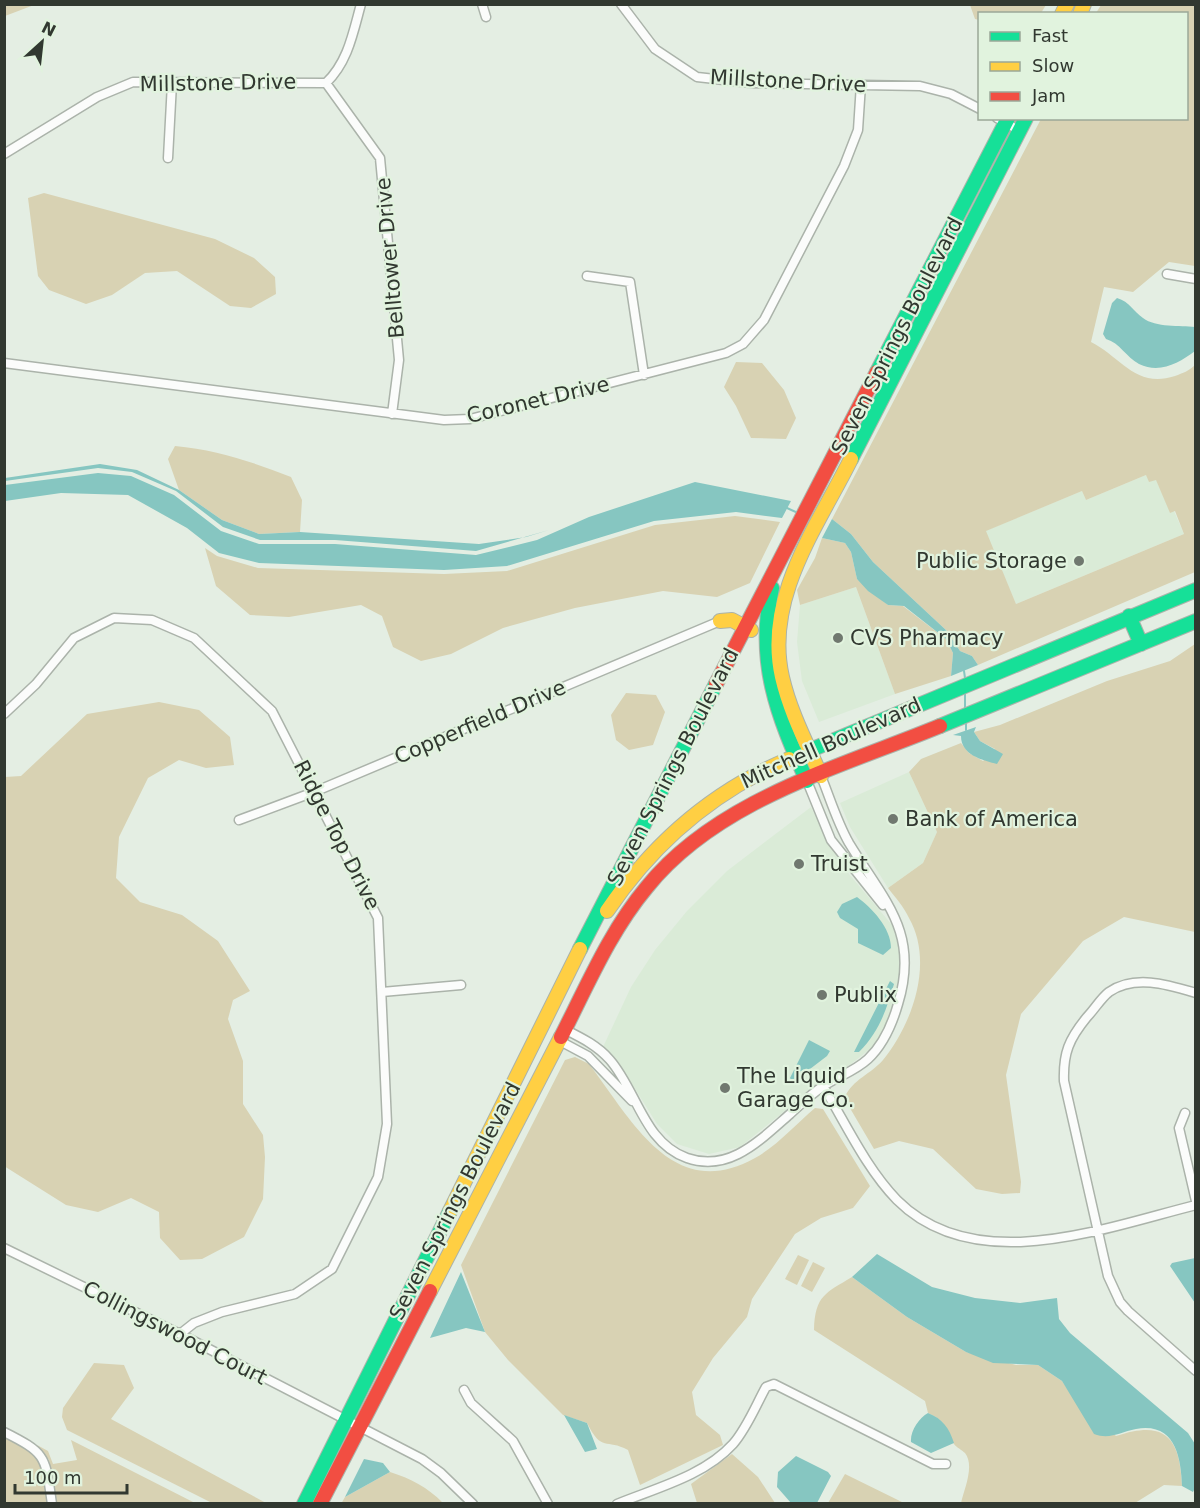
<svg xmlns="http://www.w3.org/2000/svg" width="1200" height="1508" font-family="'DejaVu Sans',sans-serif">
	<rect width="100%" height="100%" fill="#e4eee3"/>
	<!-- built -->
	<path fill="#daebd7" d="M1146 475 1156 479 1170 512 1174 511 1184 534 1016 604 985 531 1082 491 1086 500Z
		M856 587 895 694 819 722 802 681 797 642 800 605Z
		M909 772 937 832 923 863 888 888 850 827 840 803Z
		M811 807 830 845 849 874 892 925 901 955 899 986 885 1026 874 1046 851 1064 812 1089 740 1147 709 1154 677 1144 657 1124 622 1068 603 1047 631 987 655 950 687 911 727 871Z"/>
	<!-- green -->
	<path fill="#d8d2b3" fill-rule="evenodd" d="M5 4H34V5L5 16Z
		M970 5V4L1046 5 1041 13 980 14 979 20 975 19Z
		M1101 5H1195V266L1169 262 1133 292 1104 287 1091 342C1121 357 1136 389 1175 376 1183 373 1189 371 1195 365V572L978 665 972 656 960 651 947 631 873 562 851 534 832 519 1041 119 1186 118V14L1096 13ZM1146 475 1149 482 1156 480 1170 513 1175 511 1184 534 1016 604 986 531 1082 491 1086 500Z
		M44 193 215 239 254 258 275 277 276 294 251 308 230 306 177 271 145 273 112 295 86 304 49 290 38 276 28 198Z
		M736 362 762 363 784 390 796 418 786 439 751 438 736 406 724 387Z
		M175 446C217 450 253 462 291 477L302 500 300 532 259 534 222 520 179 490 168 459Z
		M735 516 780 522 750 583 717 597 663 591 575 608 503 628 451 654 421 661 393 647 382 616 361 605 289 617 250 615 216 586 205 548 217 556 258 568 444 574 507 571 655 525Z
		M822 538 845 543 851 552 857 579 888 605 903 606 946 639 953 653 951 676 895 694 856 587 800 605 797 590 815 558Z
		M1195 644V932L1124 917 1083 941 1021 1014 1006 1075 1021 1182 1020 1193 1002 1194 976 1189 933 1149 899 1141 874 1149 844 1098C854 1078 870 1075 883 1060 913 1023 934 962 909 918 904 907 895 897 888 888L923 863 937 832 909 772 921 759 961 743 969 753 983 761 995 749 980 741 974 732 1000 725 1107 681 1170 661Z
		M626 693 656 695 665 712 653 745 629 750 616 740 611 715Z
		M159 702 199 710 230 737 234 765 206 768 179 760 148 778 119 837 116 878 140 902 182 915 218 941 250 991 233 1000 228 1019 243 1061V1104L263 1135 265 1157 263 1199 244 1237 202 1259 180 1260 160 1238 159 1212 131 1198 98 1212 66 1205 4 1166 5 777 21 776 87 714Z
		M575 1057 589 1064C632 1120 673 1204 755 1158 777 1146 796 1124 815 1108L823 1109 870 1186 853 1208 821 1218 795 1234 752 1299 747 1317 713 1358 692 1392 696 1415 720 1435 723 1445 640 1485 628 1450C606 1438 602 1453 587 1423L563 1415 508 1360 485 1332 461 1265 565 1060Z
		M798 1255 809 1260 797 1285 785 1279Z
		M813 1262 825 1268 812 1292 801 1286Z
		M852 1277 907 1317 966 1352 1016 1365H1038L1062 1381 1076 1401 1116 1436C1166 1419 1180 1438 1182 1486L1164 1485 1135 1503H961C964 1489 975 1466 965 1453 962 1450 956 1447 954 1444 944 1428 948 1422 928 1413L925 1401 814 1330C815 1295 826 1293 852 1277Z
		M94 1363 124 1365 134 1388 111 1419 266 1503H212L67 1430 62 1417 63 1408Z
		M4 1437C45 1457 41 1461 48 1503H5Z
		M71 1440 195 1503H56L49 1460 37 1445 48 1451 53 1464 77 1460Z
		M732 1454 758 1477 775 1503H697L691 1484Z
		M390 1472C412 1479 427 1487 443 1503L341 1504 345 1497Z
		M845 1474 904 1503H828Z"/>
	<!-- water -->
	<path fill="#86c6c1" d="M1117 298C1130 302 1133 311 1143 318 1156 328 1180 325 1195 327V351C1179 363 1160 374 1139 364 1126 357 1120 343 1106 339L1103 334 1112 303Z
		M100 464 137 470 179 490 222 520 259 534 300 532 479 544 526 537 549 530 476 551 335 540H260L223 527 176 491 132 472 98 468 5 481V478Z
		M98 473 131 476 174 495 221 531 259 544H335L476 555 537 540 589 517 695 482 791 501 782 518 736 512 654 521 507 566 444 570 259 563 219 553 187 528 128 495 61 493 5 501V485Z
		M832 519 851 534 873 562 947 631 960 651 972 656 978 665 951 676 953 653 946 639 904 606 888 605 868 591 857 579 851 552 845 543 822 538Z
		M976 727 974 732 980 741 1003 754 997 764C982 760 961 755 961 736L953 735Z
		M857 897C872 908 891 928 891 948L883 955 858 943V929L840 918 837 912 842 904Z
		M890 981 894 984C886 1011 879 1032 859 1052H854Z
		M809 1040 830 1051 827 1056 793 1082 790 1078Z
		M877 1254 932 1287 975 1298 1020 1303 1057 1298 1059 1319 1070 1333 1188 1433 1195 1444V1488L1193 1492 1182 1486C1181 1457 1175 1422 1136 1429 1120 1432 1110 1440 1094 1434L1062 1381 1038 1365 993 1363 966 1352 907 1317 852 1277Z
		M1195 1258H1196L1195 1303 1170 1266 1172 1263Z
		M461 1272 485 1332 466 1328 430 1338Z
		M928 1413C943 1419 949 1428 954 1443L931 1453 911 1442C910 1431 919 1418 928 1413Z
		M564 1415 587 1423 597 1449 585 1452Z
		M796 1456 828 1472 831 1476 817 1503H791L777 1487 778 1472Z
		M364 1459 383 1463 390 1472 345 1497Z"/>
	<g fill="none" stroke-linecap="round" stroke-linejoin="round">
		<!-- stream -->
		<path stroke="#86c6c1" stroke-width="2" d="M787 508 798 513
			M964 671 965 678
			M965 692V709
			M966 723V730"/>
		<!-- street casing -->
		<g stroke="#abb3aa" stroke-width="11">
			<path id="street" d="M482 4 486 17
				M621 4 655 49 697 77 751 83 920 86 951 94 980 109
				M326 83 380 158 399 360 392 414
				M997 118 1020 131
				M4 154 97 97 133 82 326 83C348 62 353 33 361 4
				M168 158 172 83
				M1167 274 1196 279
				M587 276 630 282 644 375
				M4 363 444 420 470 419 726 353 743 344 764 320 844 166 858 130 861 84
				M4 714 36 684 74 638 114 618 152 620 194 638 272 711 378 918 387 1124 378 1177 332 1269 295 1294 222 1312 194 1323 180 1334
				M807 781 831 840 883 905
				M239 820 314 792 720 621
				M382 992 461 985
				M1196 993C1169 985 1135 974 1109 992 1101 998 1094 1010 1087 1017 1069 1039 1063 1053 1064 1081L1108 1276 1120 1302 1128 1311 1196 1371
				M566 1030C582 1038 598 1046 610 1060 637 1091 644 1143 687 1158 730 1173 761 1139 790 1114 801 1104 812 1093 825 1085 839 1076 855 1071 868 1059 883 1045 892 1025 898 1004 920 932 884 901 849 843 837 822 830 798 821 776
				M560 1041 588 1056 632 1101
				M823 1086C846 1124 866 1168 897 1200 975 1278 1104 1228 1196 1205
				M1185 1113 1179 1128 1196 1201
				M4 1248 180 1334 422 1459 441 1473 473 1504
				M464 1390 471 1403 513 1441 548 1504
				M4 1432C48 1454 45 1457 52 1504
				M617 1504C656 1488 704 1476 733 1444 747 1428 756 1405 766 1387L774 1384 933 1464H946"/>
		</g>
		<!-- fast casing -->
		<g stroke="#abb3aa" stroke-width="16">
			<path id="fast" d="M877 372 1008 118
				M851 459 1026 118
				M772 588C756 661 777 715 807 781
				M1129 616 1141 644
				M940 726 1196 621
				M789 759 1196 590
				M580 949 716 684
				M304 1504 450 1211"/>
		</g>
		<!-- slow casing -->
		<g stroke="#abb3aa" stroke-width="16">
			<path id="slow" d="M1062 14 1067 4
				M1080 14 1084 4
				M720 621 732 620 751 630
				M821 776C807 744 790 712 782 677 764 598 817 527 851 459
				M607 911C653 843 713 791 789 759
				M450 1211 580 949
				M430 1291 561 1037"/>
		</g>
		<!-- jam casing -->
		<g stroke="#abb3aa" stroke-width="16">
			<path id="jam" d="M716 684 877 372
				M561 1037C587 986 610 931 647 887 717 800 840 767 940 726
				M320 1504 430 1291"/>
		</g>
		<!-- street -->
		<use href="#street" stroke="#fbfcfb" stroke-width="8"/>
		<!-- fast -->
		<use href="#fast" stroke="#16e098" stroke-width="14"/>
		<!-- slow -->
		<use href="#slow" stroke="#ffcf43" stroke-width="14"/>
		<!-- jam -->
		<use href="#jam" stroke="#f24e42" stroke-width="14"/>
	</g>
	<!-- markers -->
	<g fill="#70786f" stroke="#e1f3de" stroke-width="2">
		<circle cx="1079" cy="561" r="6"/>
		<circle cx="838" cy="638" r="6"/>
		<circle cx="893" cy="819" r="6"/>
		<circle cx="799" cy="864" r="6"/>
		<circle cx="822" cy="995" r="6"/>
		<circle cx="725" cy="1088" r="6"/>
	</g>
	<g text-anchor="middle" stroke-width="4.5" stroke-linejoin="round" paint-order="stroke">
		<!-- street labels -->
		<g font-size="21" fill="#313830" stroke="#e1f3de">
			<text transform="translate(788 81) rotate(3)" y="7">Millstone Drive</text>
			<text transform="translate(218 83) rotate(-1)" y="7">Millstone Drive</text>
			<text transform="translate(390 258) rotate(-95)" y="7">Belltower Drive</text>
			<text transform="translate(897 336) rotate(-63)" y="7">Seven Springs Boulevard</text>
			<text transform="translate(538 400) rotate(-13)" y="7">Coronet Drive</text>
			<text transform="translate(480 722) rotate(-23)" y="7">Copperfield Drive</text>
			<text transform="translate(831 743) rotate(-24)" y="7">Mitchell Boulevard</text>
			<text transform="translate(673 767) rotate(-63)" y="7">Seven Springs Boulevard</text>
			<text transform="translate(337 835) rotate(63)" y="7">Ridge Top Drive</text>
			<text transform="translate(455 1201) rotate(-63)" y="7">Seven Springs Boulevard</text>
			<text transform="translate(175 1333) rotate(27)" y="7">Collingswood Court</text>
		</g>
		<!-- poi labels -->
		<g font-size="21" fill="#313830" stroke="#e1f3de" text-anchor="start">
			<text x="1067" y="568" text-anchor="end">Public Storage</text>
			<text x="850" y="645">CVS Pharmacy</text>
			<text x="905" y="826">Bank of America</text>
			<text x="811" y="871">Truist</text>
			<text x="834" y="1002">Publix</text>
			<text x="737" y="1083">The Liquid<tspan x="737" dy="24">Garage Co.</tspan></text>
		</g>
	</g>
	<!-- border -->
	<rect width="1200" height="1508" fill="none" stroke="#313830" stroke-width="12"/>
	<!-- legend -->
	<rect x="978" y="12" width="210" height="108" fill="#e1f3de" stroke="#9ba898" stroke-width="1.5"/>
	<rect x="990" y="32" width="30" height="9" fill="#16e098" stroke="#9ba898" stroke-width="1.5"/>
	<text x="1032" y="42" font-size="18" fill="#313830">Fast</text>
	<rect x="990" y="62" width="30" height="9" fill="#ffcf43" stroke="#9ba898" stroke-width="1.5"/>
	<text x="1032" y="72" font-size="18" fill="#313830">Slow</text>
	<rect x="990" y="92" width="30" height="9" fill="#f24e42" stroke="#9ba898" stroke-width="1.5"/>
	<text x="1032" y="102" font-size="18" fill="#313830">Jam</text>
	<!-- north arrow -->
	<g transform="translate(42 42) rotate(27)" stroke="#e1f3de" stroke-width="4.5" paint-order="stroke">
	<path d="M0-4.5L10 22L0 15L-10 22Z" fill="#313830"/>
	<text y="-9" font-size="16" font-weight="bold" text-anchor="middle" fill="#313830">N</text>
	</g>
	<!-- scale -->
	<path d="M15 1484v9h112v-9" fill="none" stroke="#313830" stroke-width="3"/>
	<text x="24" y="1484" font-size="18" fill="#313830" stroke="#e1f3de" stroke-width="4.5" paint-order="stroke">100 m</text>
</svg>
